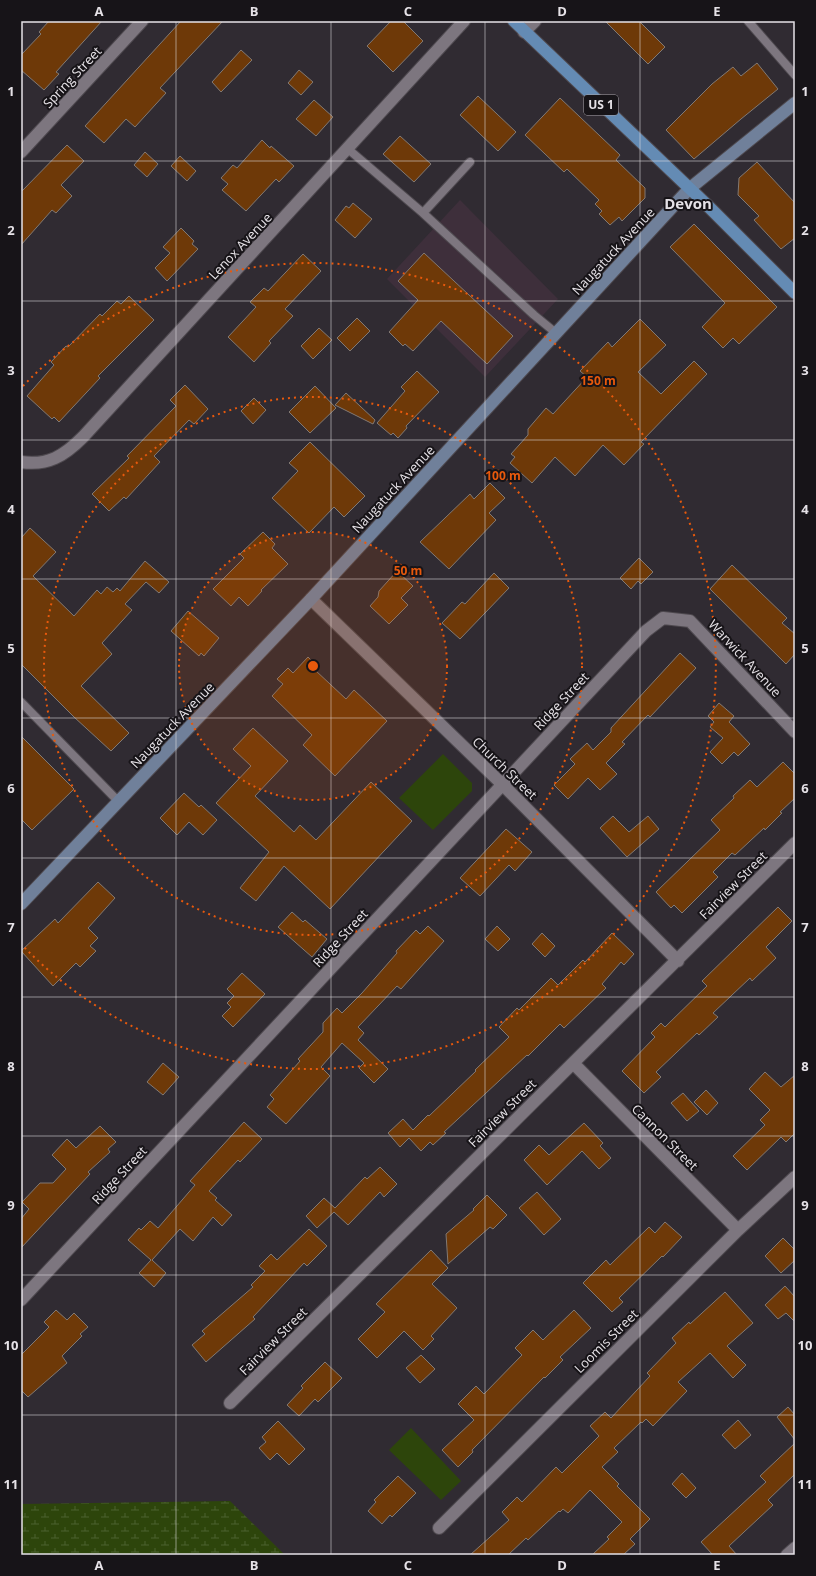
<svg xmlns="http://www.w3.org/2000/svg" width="816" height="1576" font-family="'Open Sans',sans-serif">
	<defs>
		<pattern id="wetland-marsh" width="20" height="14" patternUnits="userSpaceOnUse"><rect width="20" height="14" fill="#2d450b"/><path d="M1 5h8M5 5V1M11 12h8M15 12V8" fill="none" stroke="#4b602f"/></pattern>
	</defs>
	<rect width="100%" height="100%" fill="#302b32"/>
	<!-- commercial -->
	<path fill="#3e2f3b" d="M460 200 558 299 485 377 387 279Z"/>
	<!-- grass -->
	<path fill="#2d450b" d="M443 754 472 783V791L433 830 399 798Z
		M411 1428 461 1481 441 1500 389 1450Z"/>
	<!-- wetland -->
	<path fill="url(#wetland-marsh)" d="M230 1501 285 1555H21V1504Z"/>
	<!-- building -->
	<path fill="#6e3908" stroke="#827973" d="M49 21H102L56 72 59 74 44 90 21 70V55L41 34 39 32Z
		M181 21H223L160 88 166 93 135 127 126 119 104 143 85 126Z
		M391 21H403L423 41 393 72 367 46Z
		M605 21H639L665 47 648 64Z
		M241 50 252 60 221 92 212 82Z
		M757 63 778 89 741 119 694 159 666 130 712 84 733 67 741 76Z
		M299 70 313 82 301 95 288 83Z
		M478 96 516 132 498 151 460 115Z
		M560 98 620 155 616 160 645 188V198L622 221 619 217 610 225 599 214 602 211 595 204 599 200 567 169 564 172 525 135Z
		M314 100 333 117 316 136 296 119Z
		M400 136 431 164 414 182 383 154Z
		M262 140 270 148 271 146 294 166 279 182 276 179 246 211 222 190 228 184 221 178 233 165 237 168Z
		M67 145 84 161 61 185 72 196 56 213 52 210 21 245V192Z
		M145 152 158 164 147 177 134 165Z
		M180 156 196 171 187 181 171 166Z
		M757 162 795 203V238L781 249 754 220 759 216 738 195 739 178Z
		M353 203 372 219 355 238 335 220 346 206 349 208Z
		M694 224 777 307 739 344 733 338 723 348 702 327 725 303 670 247Z
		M181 228 194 241 192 244 198 249 167 281 155 268 170 253 163 247Z
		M424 253 513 336 487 364 441 321 413 351 405 344 403 346 389 332 418 300 398 281Z
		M303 254 321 271 285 309 293 316 269 341 271 343 254 362 228 337 256 307 250 302 264 288 268 291Z
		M129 296 154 320 98 376 100 378 59 422 54 417 52 419 27 396 54 365 51 362 66 346 68 347 100 314 102 316 117 301 121 304Z
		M357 318 370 331 350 351 337 338Z
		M640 319 666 345 638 372 661 394 694 361 707 374 641 442 644 444 624 465 603 445 575 476 555 457 532 483 510 463 515 457 511 454 528 435V429L546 408 553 414 587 377 580 371 608 342 612 347Z
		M319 328 332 340 313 359 301 346Z
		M417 371 439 392 406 426 407 428 398 438 393 433 391 435 377 423 405 391 401 387Z
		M185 385 208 409 194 424 189 420 154 456 160 462 126 499 124 497 109 511 92 494 129 458 127 456 176 406 170 400Z
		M315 386 336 408 310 433 289 412Z
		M346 393 375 420 373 424 335 405Z
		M254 398 266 410 253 424 241 411Z
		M310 442 365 496 344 517 334 507 309 533 272 498 298 471 289 463Z
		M490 483 505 498 489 513 496 520 449 569 420 542 470 494 474 499Z
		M30 528 56 552 33 576 74 616 97 590 101 594 107 587 113 592 117 588 120 591 145 561 169 582 159 593 146 582 125 604 132 610 102 643 112 654 81 686 129 733 111 751 74 717 21 664V538Z
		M263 532 275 544 272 548 288 564 261 590 262 591 248 606 239 597 231 606 213 589 244 558 240 554Z
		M639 558 653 572 641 584 638 581 631 589 620 578Z
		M732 565 787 618 782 623 795 634V654L786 664 710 589Z
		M397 571 413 586 401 598 408 605 389 624 370 606 378 597 379 591Z
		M494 573 509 588 460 639 442 623 462 602 465 604Z
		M188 611 219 638 204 656 201 653 199 656 171 631Z
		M680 653 696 668 650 717 648 715 622 742 625 744 606 763 617 774 600 790 588 778 568 799 554 785 575 764 570 759 587 743 593 750 611 732V728Z
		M308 657 318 667 315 670 346 699 354 690 387 721 335 776 303 745 312 735 272 696 283 684 277 679 288 668 293 673Z
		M719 703 734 716 729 722 750 744 738 756 734 752 722 764 710 752 723 738 710 727 714 722 708 716Z
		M253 728 288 761 255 796 294 832 300 825 316 840 371 782 412 821 330 909 284 866 256 901 240 888 269 852 216 803 251 766 233 749Z
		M21 736 74 789 32 830 21 819Z
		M783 762 795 774V798L780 812 782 813 765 830 764 828 735 855 732 853 713 872 718 877 682 913 674 905 671 908 656 892 720 830 711 820 734 798 733 796 750 780 757 787Z
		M184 793 199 807 201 805 217 820 203 835 189 822 177 835 160 818Z
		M613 816 629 832 648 816 659 829 627 857 600 828Z
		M506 829 532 852 515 871 509 865 480 896 460 878Z
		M98 882 115 898 88 928 98 938 90 946 96 951 80 967 76 963 53 986 21 951 55 919 58 923Z
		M778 907 792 921 766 947 776 958 752 981 750 978 713 1013 718 1017 699 1035 697 1033 656 1072 661 1077 644 1093 622 1071 655 1037 651 1033 661 1023 665 1027 707 986 702 981Z
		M292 912 303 922 305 920 327 939 312 957 278 927Z
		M428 926 444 941 401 989 397 986 358 1027 364 1033 358 1040 388 1069 374 1083 359 1068 364 1063 342 1043 321 1067 330 1076 286 1124 267 1107 274 1099 270 1095 300 1061 298 1059 323 1032V1023L337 1008 342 1013 362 993 397 953 396 951 416 930 420 934Z
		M497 926 510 939 498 951 485 939Z
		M542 933 555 946 545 957 532 944Z
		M612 933 634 954 624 965 621 962 602 984 606 988 564 1028 560 1024 528 1056 527 1055 444 1132 446 1133 433 1145 430 1142 421 1151 409 1138 400 1147 388 1133 403 1119 413 1130 428 1115 429 1116 476 1071 475 1070 509 1037 499 1027 517 1008 519 1010 551 978 558 985 583 960 585 962Z
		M242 973 265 994 233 1027 222 1016 231 1007 227 1003 234 996 227 989Z
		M163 1063 179 1077 163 1095 147 1082Z
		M765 1072 781 1087 795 1075V1133L786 1142 781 1137 747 1170 733 1156 765 1125 760 1120 770 1110 749 1089Z
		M706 1090 718 1103 707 1115 694 1102Z
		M683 1093 699 1111 687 1121 671 1103Z
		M244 1122 262 1139 240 1162 238 1160 209 1191 217 1198 215 1200 232 1215 222 1226 213 1217 193 1241 180 1229 152 1260 166 1273 154 1287 139 1273 151 1260 128 1240 139 1228 141 1230 150 1221 158 1228 195 1185 190 1181Z
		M584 1123 603 1143 600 1146 611 1158 599 1169 582 1151 547 1185 524 1160 539 1145 549 1155Z
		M100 1126 116 1142 108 1149 110 1152 88 1172 90 1174 21 1248V1219L29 1209 22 1202 40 1183H53L66 1169 52 1155 67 1139 76 1148Z
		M380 1167 397 1184 384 1197 380 1192 348 1225 334 1212 317 1228 306 1216 324 1198 335 1208 365 1177 367 1179Z
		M537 1192 561 1219 544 1235 519 1208Z
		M487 1195 507 1215 493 1229 490 1227 448 1264 446 1234 474 1210 473 1209Z
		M665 1222 682 1237 663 1257 662 1256 619 1298 623 1302 612 1312 583 1283 606 1260 610 1265 649 1227 655 1233Z
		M309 1229 327 1246 307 1266 304 1263 253 1317 255 1319 206 1362 192 1345 205 1334 202 1331 253 1287 251 1285 265 1271 259 1266 271 1254 277 1260Z
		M783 1238 795 1250V1260L781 1273 765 1256Z
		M431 1250 448 1268 432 1284 457 1308 431 1336 434 1339 423 1350 404 1331 377 1358 358 1339 385 1312 376 1304Z
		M785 1286 795 1297V1322L786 1313 778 1319 765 1305Z
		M725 1292 753 1323 727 1346 746 1365 733 1378 710 1353 678 1382 687 1391 653 1426 646 1419 642 1423 641 1422 614 1448 618 1452 602 1467 619 1484 617 1486 650 1519 630 1539 635 1544 623 1555H592L609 1539 607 1537 622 1522 590 1490 568 1513 563 1509 560 1512 559 1511 528 1540 526 1538 508 1555H470L509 1520 502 1512 517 1497 522 1502 556 1467 562 1473 599 1436 590 1426 605 1412 611 1418 650 1376 647 1373 676 1343 672 1338 689 1322 690 1324Z
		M56 1310 67 1320 74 1313 88 1327 80 1334 82 1336 62 1356 67 1363 28 1397 21 1390V1355L49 1327 44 1322Z
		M574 1310 591 1328 560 1357 563 1360 545 1378 544 1377 472 1450 473 1452 458 1467 442 1450 474 1420 458 1404 476 1386 484 1394 522 1355 515 1348 533 1330 543 1340Z
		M421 1355 435 1369 420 1383 406 1368Z
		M325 1362 342 1378 318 1402 315 1399 299 1416 287 1405 303 1388 301 1386Z
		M788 1407 795 1415V1440L777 1417Z
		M738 1420 751 1435 735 1449 722 1435Z
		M278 1421 305 1449 289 1465 277 1453 270 1460 259 1448 266 1442 262 1437Z
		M795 1443V1474L768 1500 773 1505 729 1546 737 1555H713L701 1542 766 1482 760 1476Z
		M682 1473 696 1488 686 1498 672 1484Z
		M398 1476 416 1493 392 1517 390 1515 382 1524 368 1511 376 1502 374 1500Z"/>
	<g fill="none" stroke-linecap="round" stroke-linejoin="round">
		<!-- lane casing -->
		<g stroke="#4e494f" stroke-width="10">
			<path id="lane" d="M748 21 795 75
				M348 149 423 213 534 315 556 333
				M423 213 470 162
				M21 702 118 801"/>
		</g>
		<!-- street casing -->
		<g stroke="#4e494f" stroke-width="14">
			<path id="street" d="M524 32 535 21
				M21 152 142 21
				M21 462C48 466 64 456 83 437L464 21
				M311 599 503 785 678 961
				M573 1063 738 1230
				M21 1300 646 631 663 618 690 621 795 732
				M230 1403 795 843
				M439 1528 738 1230 795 1177
				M787 1555 795 1548"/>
		</g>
		<!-- secondary casing -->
		<g stroke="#4e494f" stroke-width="14">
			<path id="secondary" d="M21 904 311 599 689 189 795 103"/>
		</g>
		<!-- primary casing -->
		<g stroke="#4e494f" stroke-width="14">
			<path id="primary" d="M514 21 706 204 795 293"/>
		</g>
		<!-- lane -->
		<use href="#lane" stroke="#7d767f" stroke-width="8"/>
		<!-- street -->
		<use href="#street" stroke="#7d767f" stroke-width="12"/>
		<!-- secondary -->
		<use href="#secondary" stroke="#70809a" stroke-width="12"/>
		<!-- primary -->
		<use href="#primary" stroke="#648bb4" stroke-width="12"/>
	</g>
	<!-- grid -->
	<path fill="none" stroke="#e6e2e7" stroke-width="1" stroke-opacity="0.55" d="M176 21V1555M331 21V1555M485 21V1555M640 21V1555M21 161H795M21 301H795M21 440H795M21 579H795M21 718H795M21 858H795M21 997H795M21 1136H795M21 1275H795M21 1415H795"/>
	<!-- distance rings -->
	<circle cx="313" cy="666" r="134" fill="#e8590c" fill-opacity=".12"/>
	<g fill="none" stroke="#e8590c" stroke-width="2" stroke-dasharray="2 4">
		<circle cx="313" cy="666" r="134"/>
		<circle cx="313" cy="666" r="269"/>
		<path d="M23 386A403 403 0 1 1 23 946"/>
	</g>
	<g text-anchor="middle" stroke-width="4" stroke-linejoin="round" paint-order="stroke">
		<!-- shield labels -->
		<rect fill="#171418" stroke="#a8a4a9" stroke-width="1" x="584" y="95" width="34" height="20" rx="3"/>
		<g font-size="12" font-weight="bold" fill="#e6e2e7">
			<text x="601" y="109">US 1</text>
		</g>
		<!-- street labels -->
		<g font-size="13" fill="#e6e2e7" stroke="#171418">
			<text transform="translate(72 77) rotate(-47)" y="5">Spring Street</text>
			<text transform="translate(240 246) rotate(-47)" y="5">Lenox Avenue</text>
			<text transform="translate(613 251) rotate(-47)" y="5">Naugatuck Avenue</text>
			<text transform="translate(393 489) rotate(-47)" y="5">Naugatuck Avenue</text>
			<text transform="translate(745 658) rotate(47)" y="5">Warwick Avenue</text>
			<text transform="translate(561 701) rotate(-47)" y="5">Ridge Street</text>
			<text transform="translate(172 725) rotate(-46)" y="5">Naugatuck Avenue</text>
			<text transform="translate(505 768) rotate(44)" y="5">Church Street</text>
			<text transform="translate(733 885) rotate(-45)" y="5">Fairview Street</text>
			<text transform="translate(340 938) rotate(-47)" y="5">Ridge Street</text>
			<text transform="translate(502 1113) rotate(-45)" y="5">Fairview Street</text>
			<text transform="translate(665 1137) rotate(45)" y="5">Cannon Street</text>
			<text transform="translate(119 1175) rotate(-47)" y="5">Ridge Street</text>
			<text transform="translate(273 1341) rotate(-45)" y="5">Fairview Street</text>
			<text transform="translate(606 1341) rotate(-45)" y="5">Loomis Street</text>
		</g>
		<!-- quarter labels -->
		<g font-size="15" font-weight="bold" fill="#e6e2e7" stroke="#171418">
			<text x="688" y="209">Devon</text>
		</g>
	</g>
	<circle cx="313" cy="666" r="6" fill="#e8590c" stroke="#171418" stroke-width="2"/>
	<g font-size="12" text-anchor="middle" font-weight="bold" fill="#e8590c" stroke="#171418" stroke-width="4" stroke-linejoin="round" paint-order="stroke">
		<text x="598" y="385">150 m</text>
		<text x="503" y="480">100 m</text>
		<text x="408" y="575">50 m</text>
	</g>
	<!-- border -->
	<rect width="816" height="1576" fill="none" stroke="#171418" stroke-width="44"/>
	<rect x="22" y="22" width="772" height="1532" fill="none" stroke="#e6e2e7" stroke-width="1.5"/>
	<g font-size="13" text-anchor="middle" font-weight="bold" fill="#e6e2e7">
		<text x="99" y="16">A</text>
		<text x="254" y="16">B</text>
		<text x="408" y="16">C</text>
		<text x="562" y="16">D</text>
		<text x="717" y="16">E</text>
		<text x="11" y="96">1</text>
		<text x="805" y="96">1</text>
		<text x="11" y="235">2</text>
		<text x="805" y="235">2</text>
		<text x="11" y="375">3</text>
		<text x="805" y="375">3</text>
		<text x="11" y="514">4</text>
		<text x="805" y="514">4</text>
		<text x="11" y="653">5</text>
		<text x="805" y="653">5</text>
		<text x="11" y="793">6</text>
		<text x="805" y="793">6</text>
		<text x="11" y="932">7</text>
		<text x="805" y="932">7</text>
		<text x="11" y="1071">8</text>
		<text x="805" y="1071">8</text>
		<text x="11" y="1210">9</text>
		<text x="805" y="1210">9</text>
		<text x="11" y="1350">10</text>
		<text x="805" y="1350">10</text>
		<text x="11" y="1489">11</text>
		<text x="805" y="1489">11</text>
		<text x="99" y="1570">A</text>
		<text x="254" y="1570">B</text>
		<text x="408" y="1570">C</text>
		<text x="562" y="1570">D</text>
		<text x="717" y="1570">E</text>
	</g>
</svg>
